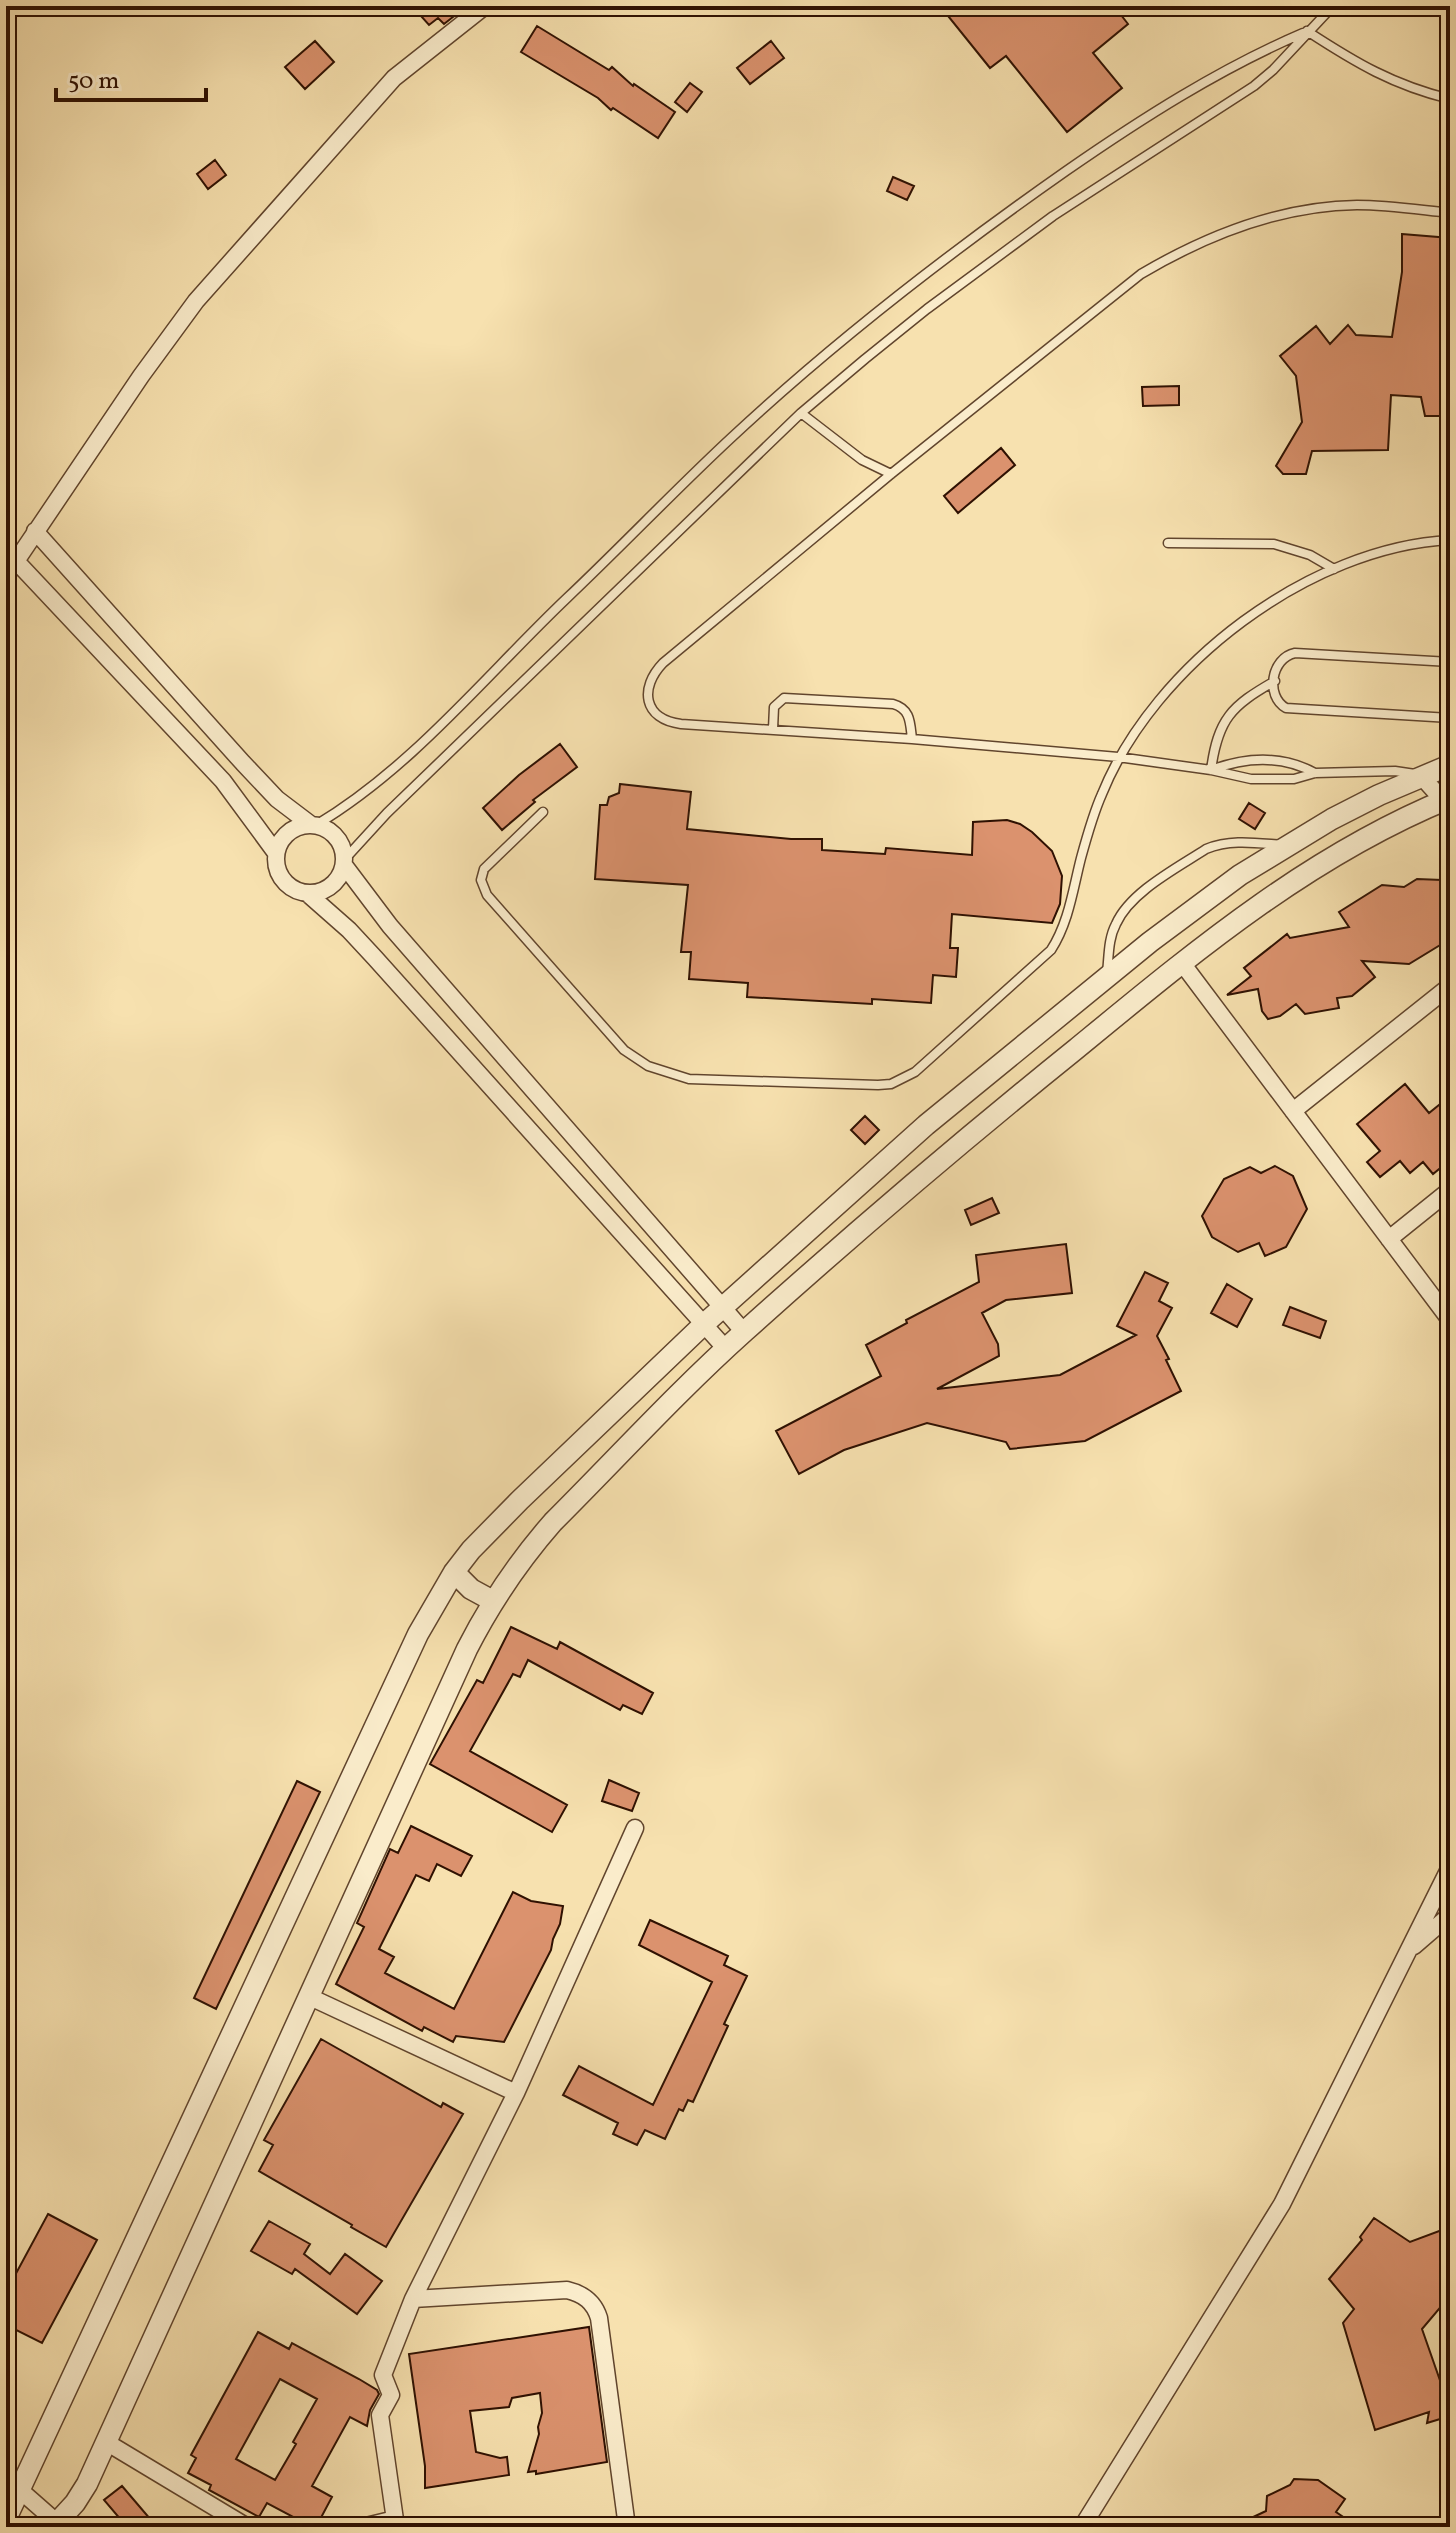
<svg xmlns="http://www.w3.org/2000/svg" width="1456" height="2533" font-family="Vollkorn,serif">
	<rect width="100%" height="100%" fill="#f7e1af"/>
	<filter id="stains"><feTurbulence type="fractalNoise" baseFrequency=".0025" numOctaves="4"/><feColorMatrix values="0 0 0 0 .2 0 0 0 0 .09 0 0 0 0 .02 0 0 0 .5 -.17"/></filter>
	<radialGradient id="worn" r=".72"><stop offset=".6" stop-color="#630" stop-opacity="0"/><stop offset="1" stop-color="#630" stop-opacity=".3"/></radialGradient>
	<!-- building -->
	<path fill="#db926e" stroke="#2f1102" stroke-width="2" fill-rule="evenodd" d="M412 6H467L444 24 438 18 429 25Z
		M940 6H1114L1128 24 1093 53 1122 88 1067 132 1006 56 990 68Z
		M537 26 609 70 612 67 633 86 634 84 675 112 658 138 613 108 611 110 598 98 521 52Z
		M315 41 334 62 305 89 285 67Z
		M771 41 784 58 750 84 737 68Z
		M690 83 702 92 687 112 675 102Z
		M215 160 226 175 208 189 197 174Z
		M893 177 914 186 907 200 887 191Z
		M1402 234 1450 238V416H1425L1421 397 1391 395 1388 450 1312 451 1306 474H1283L1276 466 1302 422 1296 376 1280 356 1316 326 1330 344 1348 325 1356 335 1392 337 1402 272Z
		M1179 386V405L1143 406 1142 387Z
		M1001 448 1015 465 958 513 944 496Z
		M560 744 577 767 533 800 535 802 502 830 483 808 519 775Z
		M620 784 691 792 687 829 791 839H822V850L885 854 886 848 972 855 973 822 1007 820 1020 824 1032 832 1052 851 1062 876 1060 904 1052 923 952 914 950 948H958L956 977 933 975 931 1003 872 999V1004L747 997 748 983 689 979 691 952H681L688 885 595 879 600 805H607L609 797 619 793Z
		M1249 803 1265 813 1255 829 1239 819Z
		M1417 879 1442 880 1450 893V939L1409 964 1362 961 1375 977 1352 996 1337 998 1339 1008 1305 1014 1296 1004 1280 1016 1268 1019 1262 1011 1258 989 1227 995 1251 976 1244 968 1287 934 1290 938 1349 927 1339 912 1382 885 1404 887Z
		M1405 1084 1429 1113 1450 1096V1160L1433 1174 1423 1162 1410 1173 1400 1161 1380 1177 1367 1162 1380 1151 1357 1124Z
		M865 1116 879 1130 865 1144 851 1130Z
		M1275 1166 1293 1176 1307 1209 1286 1247 1265 1256 1259 1243 1238 1252 1212 1237 1202 1216 1224 1179 1250 1167 1261 1173Z
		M992 1198 999 1213 971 1225 965 1210Z
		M1066 1244 1072 1293 1006 1300 982 1313 998 1344 999 1356 937 1389 1060 1375 1136 1335 1117 1326 1145 1272 1168 1283 1159 1301 1172 1308 1157 1336 1169 1359 1166 1360 1181 1391 1085 1441 1010 1449 1006 1442 927 1423 844 1450 799 1474 776 1431 881 1376 866 1345 907 1323 906 1320 979 1282 976 1255Z
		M1227 1284 1252 1299 1237 1327 1211 1313Z
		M1290 1307 1326 1321 1320 1338 1283 1325Z
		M511 1627 557 1649 560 1642 653 1693 642 1714 623 1705 620 1710 528 1660 520 1677 513 1674 470 1751 567 1805 552 1832 430 1764 477 1680 483 1683Z
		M609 1780 639 1793 632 1811 602 1801Z
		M297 1781 320 1792 216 2009 194 1998Z
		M411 1826 472 1856 461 1876 437 1864 429 1881 416 1875 379 1949 394 1957 385 1973 454 2009 513 1892 531 1901 563 1906 560 1924 553 1939 551 1950 504 2042 456 2036 453 2042 424 2027 422 2031 336 1984 364 1927 357 1923 390 1849 398 1853Z
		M650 1920 728 1956 724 1965 747 1976 724 2024 728 2026 693 2102 688 2100 683 2111 679 2109 665 2139 645 2130 637 2145 613 2134 618 2123 563 2095 579 2066 653 2105 712 1982 639 1945Z
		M321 2039 441 2107 443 2103 463 2114 386 2247 351 2227 352 2225 259 2171 273 2145 264 2140Z
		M48 2214 97 2240 42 2343 6 2325V2292Z
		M1374 2218 1410 2242 1450 2227V2296L1422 2329 1450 2409V2416L1427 2423 1429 2412 1375 2430 1343 2323 1354 2309 1329 2279 1362 2240 1360 2237Z
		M269 2221 310 2244 304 2254 330 2274 345 2254 382 2281 357 2314 295 2269 292 2274 251 2251Z
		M589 2327 607 2462 536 2474V2471L528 2472 539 2434 538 2427 542 2413 540 2393 512 2398 509 2407 470 2411 476 2452 500 2458 507 2457 509 2475 425 2488V2466L409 2354Z
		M258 2332 289 2349 292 2343 359 2379 377 2390 379 2394 370 2410 367 2426 350 2417 312 2486 332 2497 316 2527H312L267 2503 259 2517 209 2490 211 2485 188 2473 196 2458 191 2455ZM280 2379 317 2399 293 2442 296 2444 275 2480 236 2459Z
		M1294 2479 1318 2480 1345 2499 1336 2512 1358 2527H1232L1266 2511 1267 2496 1290 2485Z
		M122 2486 157 2527H127L104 2500Z"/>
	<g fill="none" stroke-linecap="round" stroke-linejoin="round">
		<!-- service casing -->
		<g stroke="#61452d" stroke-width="11">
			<path id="service" d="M1307 31C1356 63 1393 85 1450 99
				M801 413 862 460 891 474
				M1168 543 1274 544 1310 555 1334 569
				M1450 662 1295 653C1271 658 1265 696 1286 708L1450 718
				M773 729 774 707 784 698 893 704C911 709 910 723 912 739
				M1211 770C1218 719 1231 706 1275 681
				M1211 770C1246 757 1282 755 1315 773
				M1415 774 1395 771 1315 773 1294 779H1251L1211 770 1118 757 912 739 681 724C643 719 639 688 663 663L891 474 1141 274C1207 235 1280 206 1357 205 1388 205 1420 210 1450 213
				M543 812 484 869 481 880 487 895 624 1050 648 1066 689 1079 878 1085 891 1084 915 1072 1051 950C1069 922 1073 889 1081 858 1087 836 1093 814 1102 794 1154 665 1310 547 1450 540
				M316 825C413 767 486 675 567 598 622 546 675 490 731 438 836 340 949 253 1066 171 1141 119 1219 69 1303 33
				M344 860 387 813 801 413 865 359 927 309 1053 216 1254 86 1273 70 1333 6
				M1107 973C1109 956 1108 939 1116 924 1130 892 1177 868 1206 849 1231 839 1255 843 1282 845"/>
		</g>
		<!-- minor casing -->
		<g stroke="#61452d" stroke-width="19">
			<path id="minor" d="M35 531 243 763 277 799 310 824
				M16 561 223 781 276 853
				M6 576 141 376 196 301 394 78 485 6
				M1422 777 1450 808
				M276 859a34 34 0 1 1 68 0a34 34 0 1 1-68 0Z
				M344 865 390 926 744 1332
				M307 893 349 930 375 958 726 1349
				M1182 963 1450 1320
				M1293 1111 1450 986
				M1389 1239 1450 1190
				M1414 1946 1450 1915
				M310 1997 516 2093
				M413 2299 567 2290C584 2294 594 2302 599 2318L627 2527
				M106 2442 244 2525 253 2527
				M21 2491 62 2527
				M329 2527H335
				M362 2527 395 2519
				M396 2527 380 2415 391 2395 383 2375 413 2299 516 2093 635 1828
				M1082 2527 1282 2204 1450 1867"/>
		</g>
		<!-- tertiary casing -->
		<g stroke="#61452d" stroke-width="23">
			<path id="tertiary" d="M454 1572 471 1589 493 1601
				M6 2519 418 1634 454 1572 471 1550 520 1500 703 1325 926 1125 1150 942 1240 875 1332 819 1379 795 1450 765
				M53 2527 75 2503 87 2484 467 1649C491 1602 518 1562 553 1522 617 1458 678 1391 745 1331 853 1234 963 1140 1076 1049 1193 953 1308 856 1450 798"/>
		</g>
		<!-- service -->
		<use href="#service" stroke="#faeccb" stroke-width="8"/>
		<!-- minor -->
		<use href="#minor" stroke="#faeccb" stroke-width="16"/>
		<!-- tertiary -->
		<use href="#tertiary" stroke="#faeccb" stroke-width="20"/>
	</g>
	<!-- margin -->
	<rect width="1456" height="2533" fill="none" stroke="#f7e1af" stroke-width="32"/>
	<rect x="8" y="8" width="1440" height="2517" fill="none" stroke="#2f1102" stroke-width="4"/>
	<rect x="16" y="16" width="1424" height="2501" fill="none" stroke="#2f1102" stroke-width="2"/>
	<!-- scale -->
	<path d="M56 88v12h150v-12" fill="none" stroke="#2f1102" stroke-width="4"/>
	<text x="68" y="88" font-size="24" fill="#2f1102" stroke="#faeccb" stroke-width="6" paint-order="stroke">50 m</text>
	<rect width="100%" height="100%" filter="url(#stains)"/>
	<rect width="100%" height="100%" fill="url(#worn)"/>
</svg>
